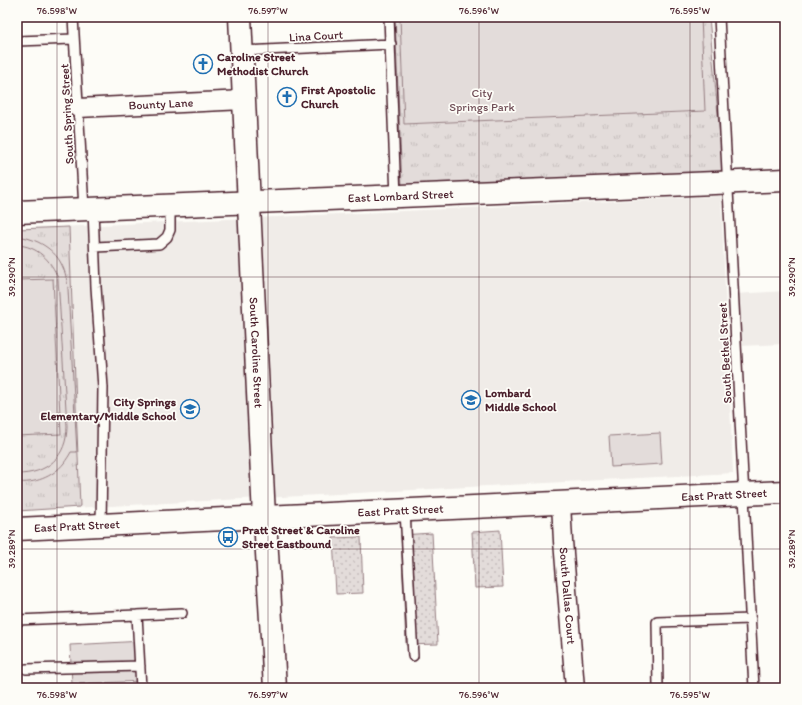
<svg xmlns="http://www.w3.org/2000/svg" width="802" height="705" font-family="Itim,sans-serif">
	<defs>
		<pattern id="grass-dots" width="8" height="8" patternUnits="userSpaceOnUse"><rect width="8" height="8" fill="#e3dcda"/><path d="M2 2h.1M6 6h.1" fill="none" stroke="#c4bcbb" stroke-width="1.8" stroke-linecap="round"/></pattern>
		<pattern id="park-tufts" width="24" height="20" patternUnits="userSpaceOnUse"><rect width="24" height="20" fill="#e3dcda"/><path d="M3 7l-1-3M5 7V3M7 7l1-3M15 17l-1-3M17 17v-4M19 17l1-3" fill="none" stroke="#c4bcbb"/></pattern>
	</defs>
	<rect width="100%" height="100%" fill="#fdfcf7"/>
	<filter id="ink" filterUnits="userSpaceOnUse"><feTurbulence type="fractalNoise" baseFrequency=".025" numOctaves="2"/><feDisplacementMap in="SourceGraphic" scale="8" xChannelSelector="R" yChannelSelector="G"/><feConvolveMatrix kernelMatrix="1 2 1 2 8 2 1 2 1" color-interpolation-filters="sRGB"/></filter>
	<g filter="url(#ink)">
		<!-- built -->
		<path fill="#f0ece8" d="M721 196 733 473 17 511V229Z
			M785 291V344L737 346 734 294Z"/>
		<!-- grass -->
		<path fill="url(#grass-dots)" stroke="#967e82" d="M500 530 503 587 475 588 472 532Z
			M432 533 438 644 406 645 401 535Z
			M361 537 363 593 336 594 333 538Z"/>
		<!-- park -->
		<path fill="url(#park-tufts)" stroke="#967e82" d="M395 17H709L723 169 718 173 402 187Z
			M69 227 80 507 17 511V229Z"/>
		<!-- pitch -->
		<path fill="#e3dcda" stroke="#967e82" d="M400 17H701L705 111 404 124Z
			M17 236C25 237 31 239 38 242 58 252 66 267 68 289L77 452H71C69 456 66 460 64 463 53 477 34 484 17 482V474C47 474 67 457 67 426L58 278C51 260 37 246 17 245Z
			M53 279 61 434 17 436V280Z
			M660 433 662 464 611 467 609 436Z
			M143 641 145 681 72 684 70 645Z"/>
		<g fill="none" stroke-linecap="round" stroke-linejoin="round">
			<!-- lane casing -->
			<g stroke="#4a1f2b" stroke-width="12">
				<path id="lane" d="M73 17 84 209
					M389 17 396 197
					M719 17 754 688
					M17 41 74 39
					M242 51 391 44
					M93 209 96 287 103 388 101 525
					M95 247 159 244 167 237 170 230V206
					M405 511 413 656
					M137 615 182 613
					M17 620 137 615 141 688
					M26 669 140 666
					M658 688 657 622 751 619"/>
			</g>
			<!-- street casing -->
			<g stroke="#4a1f2b" stroke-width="21">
				<g id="street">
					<path id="s1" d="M78 108 244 100"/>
					<path id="s2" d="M561 503 563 541 575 688"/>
				</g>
			</g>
			<!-- secondary casing -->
			<g stroke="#4a1f2b" stroke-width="25">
				<g id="secondary">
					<path id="s3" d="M240 17 264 517 266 536 275 688"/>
					<path id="s4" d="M17 212 785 180"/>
					<path id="s5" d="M17 529 785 492"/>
				</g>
			</g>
			<!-- lane -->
			<use href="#lane" stroke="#fdfcf7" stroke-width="9"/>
			<!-- street -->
			<use href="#street" stroke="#fdfcf7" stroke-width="18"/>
			<!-- secondary -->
			<use href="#secondary" stroke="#fdfcf7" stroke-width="22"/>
		</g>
	</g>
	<!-- ticks -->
	<path fill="none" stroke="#4a1f2b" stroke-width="1" stroke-opacity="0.45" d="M57 17V688M268 17V688M479 17V688M690 17V688M17 277H785M17 549H785"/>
	<!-- icons -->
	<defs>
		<g id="church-ring" transform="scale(1)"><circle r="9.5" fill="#fdfcf7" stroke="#1f6fb2" stroke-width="1.5"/><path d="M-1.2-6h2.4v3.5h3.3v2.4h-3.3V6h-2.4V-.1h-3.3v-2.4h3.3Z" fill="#1f6fb2"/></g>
		<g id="school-ring" transform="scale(1)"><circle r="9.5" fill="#fdfcf7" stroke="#1f6fb2" stroke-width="1.5"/><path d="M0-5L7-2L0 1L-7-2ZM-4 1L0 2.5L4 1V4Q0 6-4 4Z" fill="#1f6fb2"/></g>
		<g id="bus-ring" transform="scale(1)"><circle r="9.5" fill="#fdfcf7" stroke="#1f6fb2" stroke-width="1.5"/><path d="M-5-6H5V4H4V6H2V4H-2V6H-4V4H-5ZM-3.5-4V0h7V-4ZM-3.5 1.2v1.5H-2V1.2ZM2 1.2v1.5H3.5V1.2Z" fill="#1f6fb2"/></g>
	</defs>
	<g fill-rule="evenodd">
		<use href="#church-ring" x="203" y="64"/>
		<use href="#church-ring" x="287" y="97"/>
		<use href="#school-ring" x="471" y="400"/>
		<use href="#school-ring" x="190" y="409"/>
		<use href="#bus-ring" x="228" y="537"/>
	</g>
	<g text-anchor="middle" stroke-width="3.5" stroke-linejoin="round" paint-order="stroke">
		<!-- street labels -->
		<g font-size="12" fill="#4a1f2b" stroke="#fdfcf7">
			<text transform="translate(316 36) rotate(-3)" y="4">Lina Court</text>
			<text dy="4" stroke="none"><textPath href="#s1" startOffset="83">Bounty Lane</textPath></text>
			<text transform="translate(67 114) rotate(-93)" y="4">South Spring Street</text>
			<text dy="4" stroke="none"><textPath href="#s4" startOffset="384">East Lombard Street</textPath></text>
			<text dy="4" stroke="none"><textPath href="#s3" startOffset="336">South Caroline Street</textPath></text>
			<text transform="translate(725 353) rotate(-93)" y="4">South Bethel Street</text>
			<text dy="4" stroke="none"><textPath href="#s5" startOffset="708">East Pratt Street</textPath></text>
			<text dy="4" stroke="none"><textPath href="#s5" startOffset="384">East Pratt Street</textPath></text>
			<text dy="4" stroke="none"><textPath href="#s5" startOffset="60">East Pratt Street</textPath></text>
			<text dy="4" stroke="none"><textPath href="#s2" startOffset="93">South Dallas Court</textPath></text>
		</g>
		<!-- poi labels -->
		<g font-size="12" font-weight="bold" fill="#4a1f2b" stroke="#fdfcf7" text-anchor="start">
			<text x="217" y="61">Caroline Street<tspan x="217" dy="14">Methodist Church</tspan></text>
			<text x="301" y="94">First Apostolic<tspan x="301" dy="14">Church</tspan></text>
			<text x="485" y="397">Lombard<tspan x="485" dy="14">Middle School</tspan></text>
			<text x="176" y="406" text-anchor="end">City Springs<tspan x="176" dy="14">Elementary/Middle School</tspan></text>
			<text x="242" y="534">Pratt Street &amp; Caroline<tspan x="242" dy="14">Street Eastbound</tspan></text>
		</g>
		<!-- park labels -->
		<g font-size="12" fill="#704e57" stroke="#fdfcf7">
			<text x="482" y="97">City<tspan x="482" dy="14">Springs Park</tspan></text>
		</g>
	</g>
	<!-- margin -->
	<rect width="802" height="705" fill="none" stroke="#fdfcf7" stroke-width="44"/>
	<rect x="22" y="22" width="758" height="661" fill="none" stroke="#4a1f2b" stroke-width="1.5"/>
	<g font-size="10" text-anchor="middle" fill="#4a1f2b">
		<text x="57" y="14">76.598°W</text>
		<text x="268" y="14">76.597°W</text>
		<text x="479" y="14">76.596°W</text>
		<text x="690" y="14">76.595°W</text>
		<text transform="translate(11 277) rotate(-90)" y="4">39.290°N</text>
		<text transform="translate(791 277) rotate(-90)" y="4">39.290°N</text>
		<text transform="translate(11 549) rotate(-90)" y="4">39.289°N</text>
		<text transform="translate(791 549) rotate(-90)" y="4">39.289°N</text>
		<text x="57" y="698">76.598°W</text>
		<text x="268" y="698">76.597°W</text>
		<text x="479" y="698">76.596°W</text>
		<text x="690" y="698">76.595°W</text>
	</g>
</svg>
